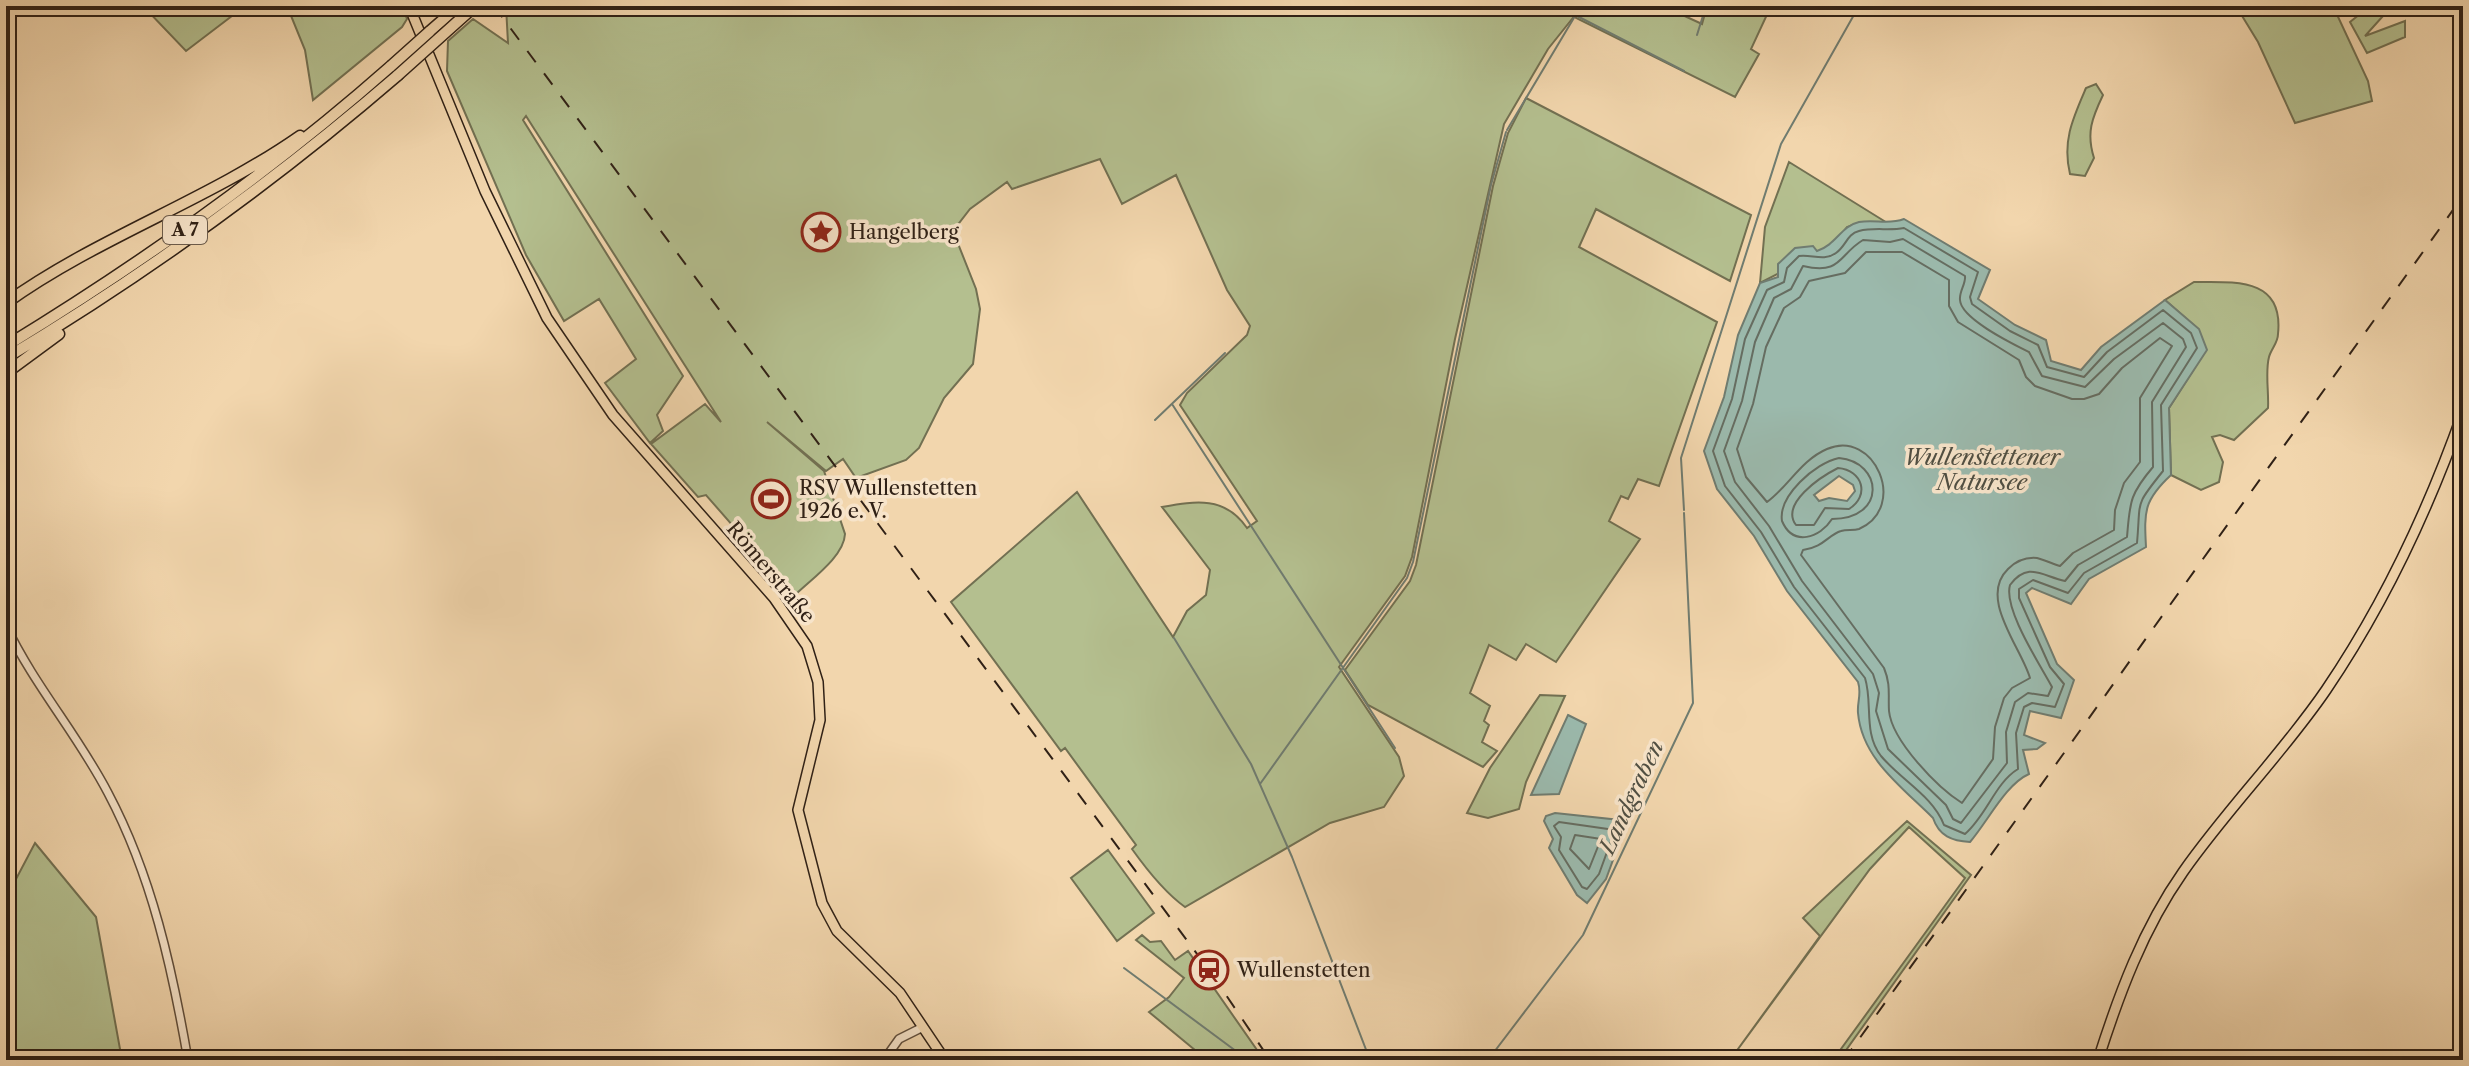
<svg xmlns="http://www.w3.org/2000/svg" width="2469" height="1066" font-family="'Libre Caslon Text',serif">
	<rect width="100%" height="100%" fill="#f2d6ad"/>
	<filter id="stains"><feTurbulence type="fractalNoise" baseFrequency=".0025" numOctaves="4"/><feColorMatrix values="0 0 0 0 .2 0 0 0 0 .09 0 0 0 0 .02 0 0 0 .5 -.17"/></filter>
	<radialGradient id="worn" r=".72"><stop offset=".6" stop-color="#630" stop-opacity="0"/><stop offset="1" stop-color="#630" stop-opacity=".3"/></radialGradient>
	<!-- green -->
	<path fill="#b4bf8f" stroke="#727052" stroke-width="2" d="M143 6H245L186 51Z
		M287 6H402L407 19 402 27 313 100 305 50Z
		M506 6H1663L1702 24 1707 6H1771L1751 49 1759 54 1735 97 1576 18V14L1548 49 1504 124 1455 339 1412 557 1405 576 1339 667 1399 757 1404 776 1384 807 1330 823 1185 907C1164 892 1147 870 1132 849L1136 845 1065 748 1061 751 951 602 1077 492 1173 637 1187 611 1206 595 1210 570 1162 507C1196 501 1225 496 1247 528L1257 521 1180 405 1187 393 1247 335 1250 326 1227 290 1176 175 1122 204 1100 159 1012 189 1007 182 970 209 953 231 976 289 980 309 973 364 944 398 919 448 906 460 856 478 843 459 826 471 767 422 824 471 845 534C844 557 810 580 794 596L706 495 698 497 651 444 705 404 721 422 526 116 523 120 683 376 657 415 663 431 650 443 605 383 636 359 599 299 564 321 526 255 447 71 448 41 473 19 508 43Z
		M2236 6H2333L2368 81 2372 101 2295 123 2258 42Z
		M2370 6H2392L2365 36 2405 21V37L2367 53 2350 22Z
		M2096 84 2103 95C2092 118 2086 133 2094 158L2085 176 2070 174C2062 141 2073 118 2086 88Z
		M1526 98 1751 215 1730 281 1596 209 1579 247 1717 322 1659 486 1638 479 1628 499 1621 496 1609 521 1640 539 1556 662 1526 644 1516 660 1489 645 1470 693 1490 706 1484 721 1489 725 1482 742 1497 751 1483 767 1368 705 1345 670 1410 581 1416 565 1493 186 1508 133Z
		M1789 162 1889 224 1861 222 1847 227 1832 246 1760 283 1765 227Z
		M2194 282C2235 282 2284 277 2278 334 2278 343 2271 349 2269 357 2265 372 2269 392 2268 408L2234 440 2220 435 2212 437 2223 462 2219 482 2201 490 2171 475 2169 408 2206 350 2198 329 2165 300Z
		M1540 695 1565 696 1526 782 1519 809 1488 818 1467 813 1490 768Z
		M1907 821 1971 875 1839 1060H1833L1965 878 1909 827 1870 869 1730 1060 1820 936 1803 918Z
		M35 843 96 917 122 1060H6V898Z
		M1108 850 1154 913 1117 941 1071 878Z
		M1142 935 1150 942 1161 941 1175 960 1188 951 1264 1060H1207L1149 1012 1169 997 1184 978 1136 940Z"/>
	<!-- water -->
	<path fill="#9bb9ac" stroke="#707c70" stroke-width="2" fill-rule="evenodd" d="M1904 219 1990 270 1978 299 2015 325 2046 340 2051 361 2081 370 2101 347 2165 300 2199 329 2207 350 2169 408 2171 475C2144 500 2144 511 2146 547L2089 579 2071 604 2032 588 2026 593 2057 664 2074 680 2061 718 2030 711 2024 735 2045 743 2037 749 2023 750 2029 774C2006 784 1988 821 1970 842 1952 841 1939 836 1933 818 1902 787 1862 759 1858 713 1857 701 1862 694 1858 682L1787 591 1754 536 1717 489 1704 451 1724 397 1738 335 1760 283 1778 277V264L1795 248 1813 246 1817 251C1836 245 1841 226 1859 222 1875 219 1888 225 1904 219ZM1839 476 1853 485 1855 491 1847 501 1829 498 1819 501 1814 495Z
		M1568 715 1586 724 1559 794 1531 795Z
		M1555 813 1620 820 1624 830 1606 879 1587 903 1577 895 1549 848 1553 839 1544 821 1546 816Z"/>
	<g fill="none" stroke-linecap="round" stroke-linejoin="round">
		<!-- shore -->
		<path stroke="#666d61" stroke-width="2" d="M1904 228 1978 272 1970 297 1972 304 2010 331 2038 345 2047 367 2084 377 2107 352 2163 310 2191 333 2197 348 2161 405 2163 471C2134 507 2141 499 2137 543L2084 573 2068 593 2033 580 2019 589V598L2050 667 2064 684 2055 707 2032 703 2024 707 2016 733 2018 769C1995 783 1987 815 1965 834L1944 825C1933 796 1901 780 1881 756 1863 733 1873 703 1865 678L1794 587 1761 532 1725 486 1713 451 1732 399 1745 339 1767 290 1784 282 1787 268 1799 256C1812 254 1823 262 1836 253 1846 246 1847 234 1859 231 1874 227 1889 231 1904 228Z
			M1903 239 1965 276C1966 284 1959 291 1960 300 1961 319 2013 344 2029 352L2042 376 2085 387 2114 359 2163 323 2183 339 2186 347 2152 402 2153 467C2129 495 2130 503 2127 537L2078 565 2065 581C2042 576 2028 561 2010 585 2003 609 2041 666 2052 687L2048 696 2028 693 2015 702 2006 732 2007 763 1961 823 1953 819 1946 805 1888 749 1876 711 1879 693 1873 674 1802 581 1769 526 1735 482 1724 451 1742 401 1755 342 1774 298 1791 289 1803 266C1842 275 1838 255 1863 240L1890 242Z
			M1866 252H1902L1949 280V306L1958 322 2019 360 2026 377 2035 386 2072 399H2084L2099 394 2122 368 2160 338 2172 346 2140 398V462L2124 483 2115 510 2114 530 2073 553 2060 566C2053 564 2045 560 2037 558 2026 557 2016 561 2008 569 1978 598 2021 647 2030 678L2012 688 2004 698 1995 727 1993 759 1962 803C1938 788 1892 741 1889 711 1888 695 1891 685 1884 668L1801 555 1803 550C1824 547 1828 535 1841 531 1847 529 1853 531 1859 529 1909 507 1874 428 1827 449 1801 460 1788 487 1767 502L1746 477 1737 449 1753 404 1766 347 1784 308 1800 297 1809 281 1845 273Z
			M1839 458C1883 462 1887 519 1832 519 1820 538 1793 547 1782 521 1778 496 1815 463 1839 458Z
			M1838 468C1863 470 1870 496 1849 509L1825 508 1814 525H1796C1780 504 1820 477 1838 468Z
			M1559 822 1615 830 1599 874 1587 889 1582 887 1559 850 1561 837 1554 826Z
			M1575 835 1601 839 1589 869 1570 849Z"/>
		<!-- stream -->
		<path stroke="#707c70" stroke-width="2" d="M1577 16 1684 71
			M1697 35 1706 6
			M1507 130 1581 6
			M1172 404 1395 748
			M1155 420 1225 353
			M1684 510 1681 458 1781 144 1859 6
			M1174 638 1251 764 1292 857 1370 1060
			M1260 784 1407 578 1413 562 1491 185 1506 132
			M1124 968 1248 1060
			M1488 1060 1583 935 1693 703 1684 513"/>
		<!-- minor casing -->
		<g stroke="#604e3c" stroke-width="10">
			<path id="minor" d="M6 626C34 685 78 735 108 793 152 876 172 968 188 1060
				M884 1060 899 1039 923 1027"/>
		</g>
		<!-- major casing -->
		<g stroke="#302116" stroke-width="12">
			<path id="major" d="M409 6 485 191 547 318 613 415 774 598 807 646 818 682 820 720 798 810 822 903 837 931 900 993 945 1060
				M2098 1060C2119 994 2143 929 2183 872 2227 809 2283 753 2326 690 2385 603 2428 511 2463 412"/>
		</g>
		<!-- highway casing -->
		<g stroke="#302116" stroke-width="13">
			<path id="highway" d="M429 32 459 6
				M6 303C98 237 207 201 300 136
				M6 346C142 263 271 172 391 66
				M6 358C146 274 275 181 398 75
				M6 373 59 334"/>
		</g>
		<!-- minor -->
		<use href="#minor" stroke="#f7e4ca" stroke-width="7"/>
		<!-- major -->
		<use href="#major" stroke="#f2d6ad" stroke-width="9"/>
		<!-- highway -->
		<use href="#highway" stroke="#f2d6ad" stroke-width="10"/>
		<!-- rail -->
		<path stroke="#302116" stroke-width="2" stroke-dasharray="14 14" stroke-linecap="butt" d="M494 6 1209 970 1270 1060
			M1844 1060 2463 196"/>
		<!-- highway-bridge casing -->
		<g stroke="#302116" stroke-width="13" stroke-linecap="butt">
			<path id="highway-bridge" d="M391 66 429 32
				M398 75 475 6"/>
		</g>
		<!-- highway-bridge -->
		<use href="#highway-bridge" stroke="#f2d6ad" stroke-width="10"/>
	</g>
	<!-- icons -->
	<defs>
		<g id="sight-ring" transform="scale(2)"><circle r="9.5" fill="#f7e4ca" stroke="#8f2418" stroke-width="1.5"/><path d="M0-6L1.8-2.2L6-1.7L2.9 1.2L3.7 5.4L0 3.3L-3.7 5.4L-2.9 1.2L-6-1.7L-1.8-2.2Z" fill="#8f2418"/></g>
		<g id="stadium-ring" transform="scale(2)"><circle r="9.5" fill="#f7e4ca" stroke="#8f2418" stroke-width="1.5"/><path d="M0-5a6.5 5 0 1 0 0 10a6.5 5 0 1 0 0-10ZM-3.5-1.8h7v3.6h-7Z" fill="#8f2418"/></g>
		<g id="station-ring" transform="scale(2)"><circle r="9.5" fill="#f7e4ca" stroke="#8f2418" stroke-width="1.5"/><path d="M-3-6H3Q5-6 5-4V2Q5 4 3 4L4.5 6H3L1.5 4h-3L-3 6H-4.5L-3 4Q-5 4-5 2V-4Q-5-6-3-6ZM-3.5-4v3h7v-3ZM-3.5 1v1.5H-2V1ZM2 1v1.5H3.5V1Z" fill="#8f2418"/></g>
	</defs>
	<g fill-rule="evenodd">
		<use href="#sight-ring" x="821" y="232"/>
		<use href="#stadium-ring" x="771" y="499"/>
		<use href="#station-ring" x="1209" y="970"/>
	</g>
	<g text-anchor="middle" stroke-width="7" stroke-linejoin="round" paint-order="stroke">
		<!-- shield labels -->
		<rect fill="#f7e4ca" stroke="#6c5c4c" stroke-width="2" x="163" y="216" width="44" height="28" rx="6"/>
		<g font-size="18" font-weight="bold" fill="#302116">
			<text x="185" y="236">A 7</text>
		</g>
		<!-- poi labels -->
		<g font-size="20" fill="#302116" stroke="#f7e4ca" text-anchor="start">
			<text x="849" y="239">Hangelberg</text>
			<text x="799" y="495">RSV Wullenstetten<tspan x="799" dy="23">1926 e. V.</tspan></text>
			<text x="1237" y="977">Wullenstetten</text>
		</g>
		<!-- street labels -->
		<g font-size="20" fill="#302116" stroke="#f7e4ca">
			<text transform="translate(771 572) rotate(50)" y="7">Römerstraße</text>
		</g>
		<!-- water labels -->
		<g font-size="22" font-style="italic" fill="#504f43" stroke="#f7e4ca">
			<text x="1982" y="465">Wullenstettener<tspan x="1982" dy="25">Natursee</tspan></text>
			<text transform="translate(1631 797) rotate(-65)" y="8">Landgraben</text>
		</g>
	</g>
	<!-- margin -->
	<rect width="2469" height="1066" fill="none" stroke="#f2d6ad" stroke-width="32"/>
	<rect x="8" y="8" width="2453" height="1050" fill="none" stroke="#302116" stroke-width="4"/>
	<rect x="16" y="16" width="2437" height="1034" fill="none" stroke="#302116" stroke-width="2"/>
	<rect width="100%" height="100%" filter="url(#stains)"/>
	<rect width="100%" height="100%" fill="url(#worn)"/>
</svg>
